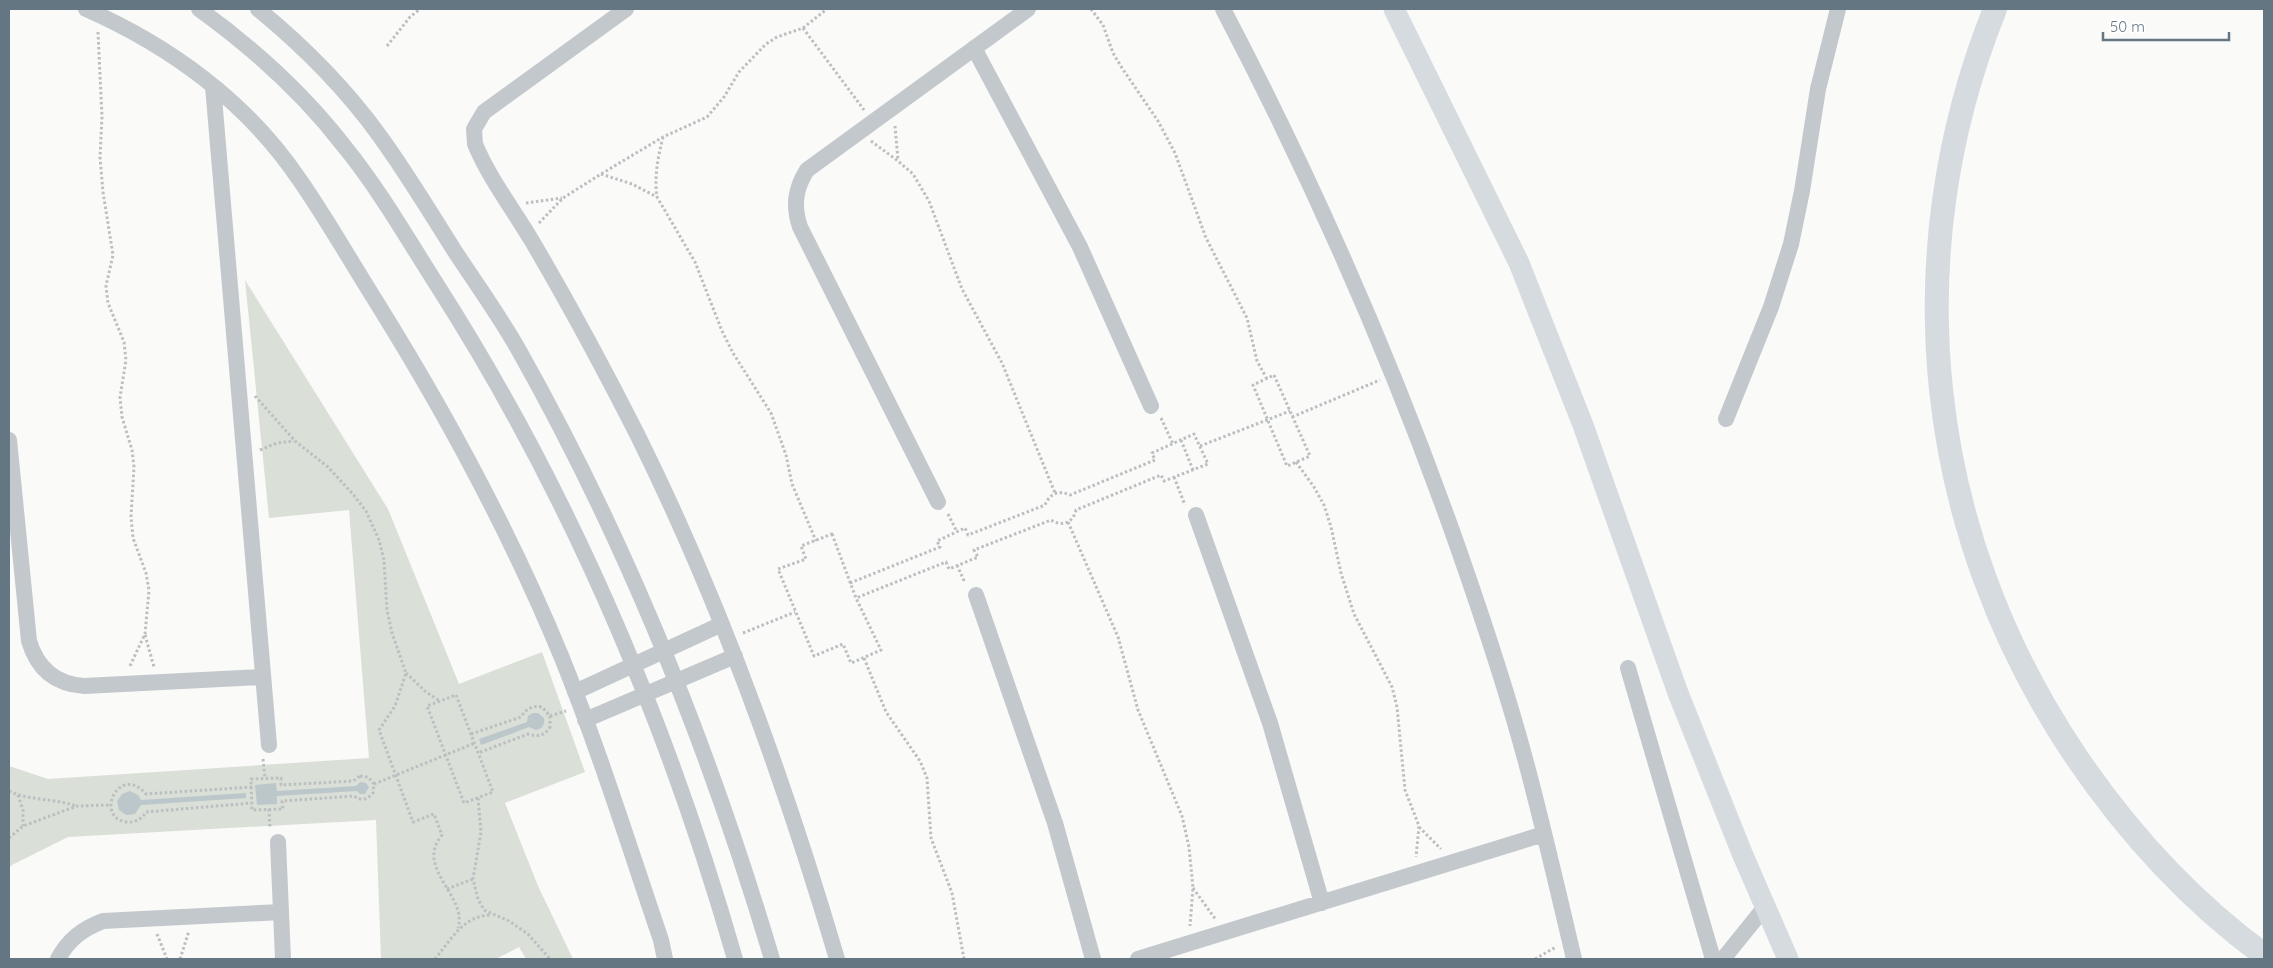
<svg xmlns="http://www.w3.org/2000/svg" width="2273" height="968" font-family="Quicksand,sans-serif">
	<rect width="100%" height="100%" fill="#fafaf8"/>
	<!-- green -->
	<path fill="#dadfd7" d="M245 280 388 509 459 684 542 652 585 772 505 803 538 886 573 959H526L519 947 496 959H381L376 820 68 837 12 865 9 868V766L48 779 369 758 349 510 269 518Z"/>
	<!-- water -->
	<path fill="#bbc7cb" d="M533 713H538L544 718C545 725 542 729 536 730L529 727 481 745 479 739 527 722 528 716Z
		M360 782 366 783 369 787 365 794H360L357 791 277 796V804L257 805 255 785 276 783 277 791 356 786Z
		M130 791 138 795 141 800 246 793V798L141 805 135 814 126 815 119 810 117 801 122 794Z"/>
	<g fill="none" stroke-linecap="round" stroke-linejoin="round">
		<!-- path -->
		<path stroke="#bbbfc2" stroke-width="3" stroke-dasharray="2.5 2.5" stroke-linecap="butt" d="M1091 9 1103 25 1113 53 1122 68 1158 121 1175 153 1206 238 1247 318 1257 361 1267 379
			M803 28 864 110
			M98 32 102 117 100 157 103 192 113 255 106 286 108 303 124 342 126 360 120 397 122 417 132 450 134 467 131 517 133 538 146 573 149 590 145 634 129 668
			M387 46 410 17 420 9
			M895 126 898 160
			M663 137C658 157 654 177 657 197L695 262 722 331 733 353 771 413 786 455 792 484 816 541
			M871 141 898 161 913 174 929 201 962 289 1002 363 1055 493
			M601 174 632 184 657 197
			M526 203 562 198
			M539 223 563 198 601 174 663 137 707 117 724 97 739 72 766 44 777 37 803 28 827 9
			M1274 375 1310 456 1287 466 1253 385Z
			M255 396 295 441 328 467 352 493 366 511 379 540 384 560 387 610 392 633 406 673 395 706 379 730 413 822 434 814 442 835C414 868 468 896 458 928
			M1292 417 1380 380
			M1161 418 1173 444
			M1181 440 1193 470
			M1200 446 1290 411
			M260 450 277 443 294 441
			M1296 462 1314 487 1324 505 1331 527 1341 573 1354 614 1392 687 1397 707 1405 790 1419 826 1416 857
			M1174 477 1185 505
			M948 514 957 532
			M1068 522 1118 637 1138 710 1182 816 1189 847 1193 888 1190 926
			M832 534 856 598 881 650 851 663 843 644 814 656 778 569 806 559 801 546Z
			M957 565 965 583
			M850 583 940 547 937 541 965 528 968 535 1045 505C1050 493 1059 490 1070 495L1155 460 1152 453 1194 434 1208 464 1164 481 1161 475 1076 510C1073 523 1062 527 1051 520L974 550 978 557 949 569 946 562 856 598
			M743 633 795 612
			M145 635 154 667
			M864 658 886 712 920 761 927 778 931 838 952 893 964 959
			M406 673 426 692 440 701
			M456 695 493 792 464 803 427 706Z
			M550 716 566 711
			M471 734 521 717C526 709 532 705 542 707L550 716V727C544 736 538 737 528 734L478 753
			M263 759 265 778
			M360 776 368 777 374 784 373 793C367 800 361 801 354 796L282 801 283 809 252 810 251 779 281 778V785L353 781Z
			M374 784 475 743
			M252 787 146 794C119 763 94 817 126 822 135 823 142 819 146 812L252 803
			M9 791C30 801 53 798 76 806
			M18 795 23 810V826
			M478 798 481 832 473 879 478 899 484 910 509 921 528 934 550 959
			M269 809 270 829
			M1419 827 1441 849
			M9 838 23 826 77 806 111 805
			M1193 888 1216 920
			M447 889 473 879
			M157 934 167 959
			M180 959 189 931
			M435 959C451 940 463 915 492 915
			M1535 959 1556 947"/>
		<!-- minor -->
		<path stroke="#c3c8cc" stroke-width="16" d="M86 9C170 46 247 102 299 179 327 219 351 262 377 303 448 417 511 534 562 658 599 750 629 846 661 940L665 959
			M199 9C253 48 303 93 344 146 379 189 407 238 437 285 570 493 667 722 735 959
			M258 9C303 46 345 88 379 135 406 172 430 212 454 250 475 282 498 314 517 347 626 540 709 747 772 959
			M626 9 484 112 474 129 475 144C489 178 513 209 532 241 569 304 604 369 637 434 721 603 784 779 837 959
			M1223 9C1313 181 1391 358 1456 542 1482 616 1507 690 1527 766 1544 830 1559 895 1574 959
			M974 48 1080 247 1151 406
			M213 86 269 745
			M1726 419 1771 307 1791 244 1802 191 1818 89 1838 9
			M9 440 29 641C37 668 55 684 84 686L263 677
			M938 502 800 227C793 206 795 189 807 170L1028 9
			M1196 515 1270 723 1322 903
			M976 595 1055 823 1093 959
			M1628 668 1713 959
			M575 692 722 624
			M585 720 735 656
			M278 842 283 959
			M58 959C68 940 82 929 103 921L281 912
			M1138 959 1544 834
			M1723 959 1765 907"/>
		<!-- major -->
		<path stroke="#d6dbdf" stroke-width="21" d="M1394 9 1519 263 1583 425 1678 693 1742 853 1788 959"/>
		<!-- highway -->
		<path stroke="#d6dbdf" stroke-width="24" d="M1995 9C1895 258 1925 532 2075 755 2127 832 2189 900 2264 955"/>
	</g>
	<!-- border -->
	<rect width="2273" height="968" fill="none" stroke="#657683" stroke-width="20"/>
	<!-- scale -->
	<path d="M2103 32v8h126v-8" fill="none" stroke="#657683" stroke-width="2.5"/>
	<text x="2110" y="32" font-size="15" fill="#657683" stroke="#ffffff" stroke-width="4" paint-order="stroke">50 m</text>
</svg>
